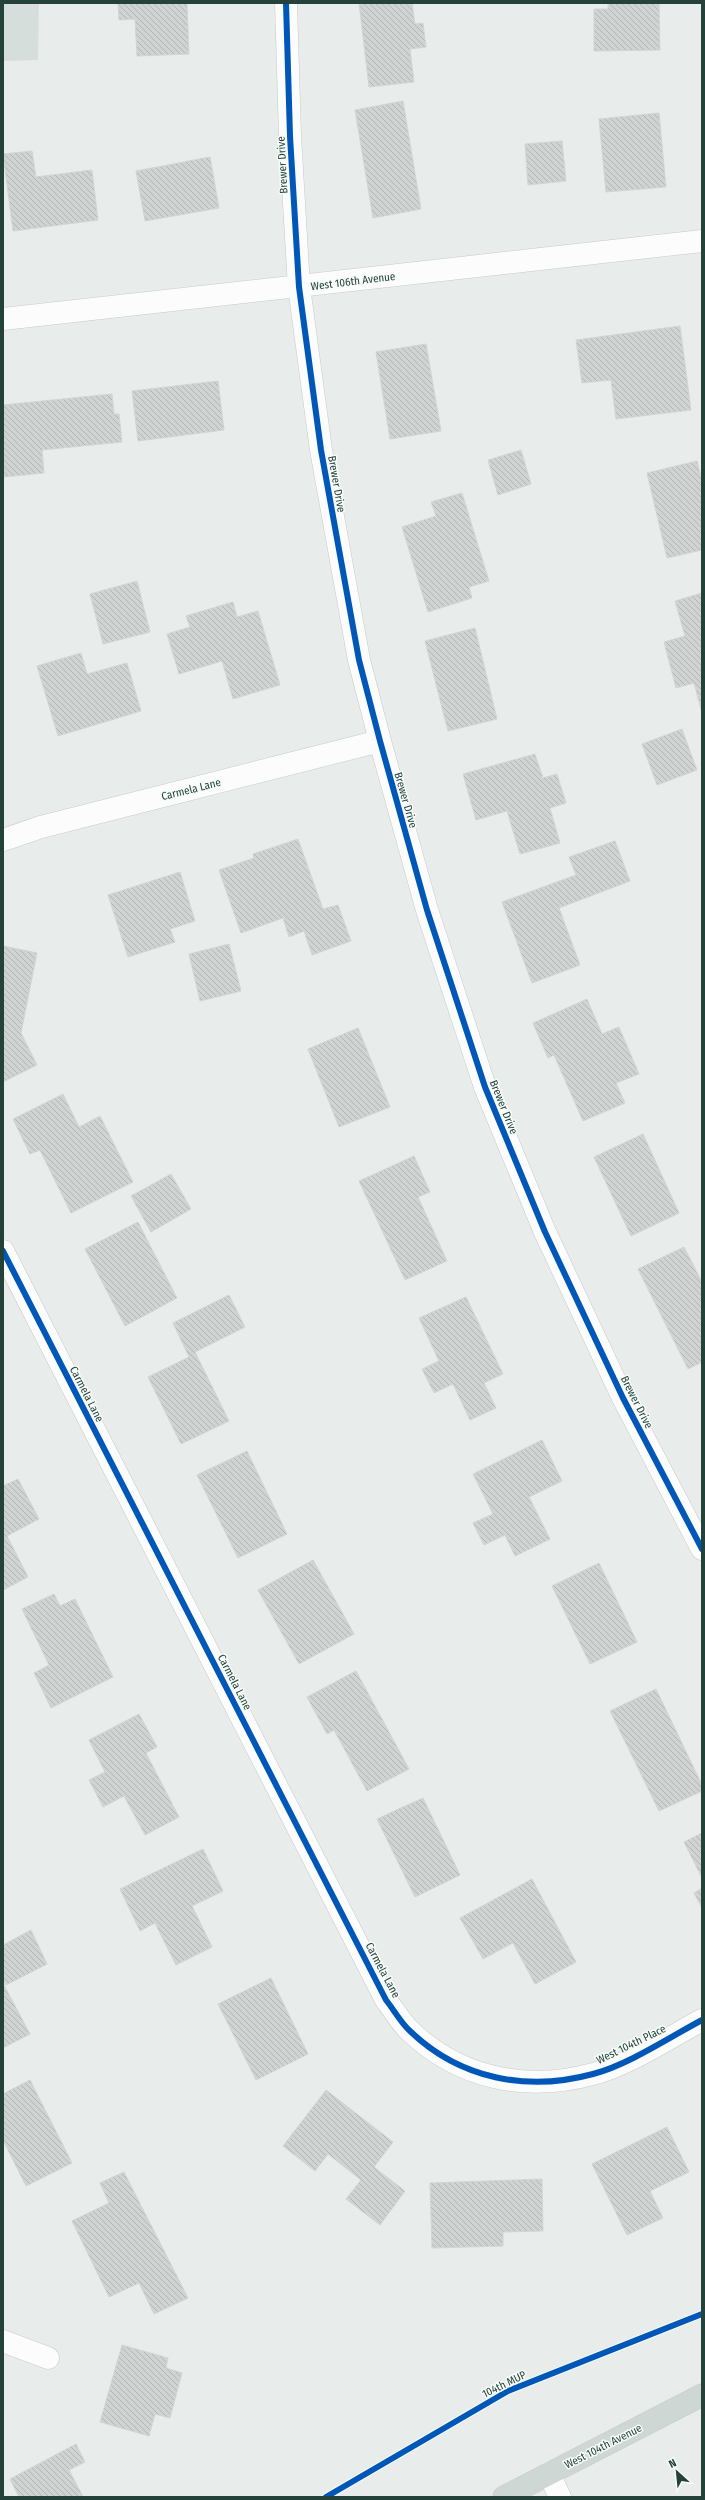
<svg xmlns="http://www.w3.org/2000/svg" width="705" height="2500" font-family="'Fira Sans Condensed',sans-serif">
	<defs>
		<pattern id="building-back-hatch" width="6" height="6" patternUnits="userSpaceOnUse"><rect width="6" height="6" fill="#cfd4d2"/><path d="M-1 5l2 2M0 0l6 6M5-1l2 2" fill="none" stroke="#b2b7b5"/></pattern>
	</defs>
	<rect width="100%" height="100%" fill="#e8edeb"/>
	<!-- built -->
	<path fill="#d6dedb" d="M3 3H39L38 60 3 61Z"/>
	<!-- building -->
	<path fill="url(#building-back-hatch)" stroke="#d1d6d4" d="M118 3H187L189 54 137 56 135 19 119 20Z
		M359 3H412L415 24 423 23 426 47 410 49 414 82 369 87Z
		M608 3H659L660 50 594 51V9H608Z
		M403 101 421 209 373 218 355 110Z
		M659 113 666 187 606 192 599 119Z
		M562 141 566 181 528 185 525 144Z
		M32 151 36 177 92 170 98 220 13 231 3 154Z
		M210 157 219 208 145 221 136 171Z
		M680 326 691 410 616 419 611 380 582 383 576 340Z
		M426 344 441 431 390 439 376 352Z
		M218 381 224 430 138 441 132 391Z
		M112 394 114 414H119L122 442 42 450 44 473 4 477 3 405Z
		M521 450 531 484 498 495 488 460Z
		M697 461 702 481V550L667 558 647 473Z
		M462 493 489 581 469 587 472 598 428 612 402 527 436 516 431 502Z
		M137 581 150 632 103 644 90 594Z
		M702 593V713L694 683 676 688 664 642 685 636 675 601Z
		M233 602 237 617 258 611 280 685 233 699 222 661 179 674 167 634 190 627 186 616Z
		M475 628 497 719 448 731 425 641Z
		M81 653 87 674 127 663 141 711 58 736 37 666Z
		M682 729 697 770 657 785 642 744Z
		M535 754 543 778 557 774 566 803 550 808 560 843 520 854 507 811 476 820 463 774Z
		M298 839 323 909 338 905 351 941 312 955 304 931 289 937 283 918 241 933 219 870 254 858 253 854Z
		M615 841 630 881 559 908 580 965 532 983 502 902 576 875 569 857Z
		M180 872 195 921 170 929 175 942 128 957 108 895Z
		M229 944 241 991 200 1001 189 954Z
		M3 946 37 953 21 1033 37 1065 3 1082Z
		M587 999 602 1034 619 1027 639 1074 616 1083 625 1103 583 1121 554 1055 548 1058 533 1023Z
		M358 1028 390 1107 339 1127 308 1049Z
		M63 1094 79 1127 100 1116 133 1182 71 1213 40 1150 30 1154 13 1119Z
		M643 1134 679 1213 631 1236 594 1157Z
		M414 1156 430 1192 418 1197 447 1261 405 1280 359 1181Z
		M171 1174 191 1209 151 1232 131 1196Z
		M138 1222 177 1298 125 1326 85 1249Z
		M684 1247 702 1282V1362L688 1369 638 1269Z
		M229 1295 245 1327 195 1352 229 1421 181 1444 148 1377 189 1357 173 1323Z
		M466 1297 503 1374 484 1383 496 1408 470 1420 453 1384 434 1393 422 1369 439 1361 419 1318Z
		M542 1440 562 1481 529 1497 550 1539 515 1556 505 1535 484 1545 473 1523 493 1514 473 1474Z
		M247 1451 287 1534 238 1558 197 1475Z
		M18 1479 39 1519 7 1536 28 1577 3 1590V1486Z
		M313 1560 354 1634 299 1664 258 1590Z
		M599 1563 637 1642 590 1664 552 1586Z
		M54 1594 60 1606 75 1599 113 1677 51 1708 34 1673 49 1665 22 1609Z
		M356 1671 409 1769 367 1791 334 1730 327 1734 307 1697Z
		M656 1689 702 1785V1791L659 1811 610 1711Z
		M139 1714 157 1747 146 1753 179 1817 145 1835 124 1796 103 1807 89 1780 105 1772 89 1740Z
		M423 1798 460 1875 415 1897 377 1819Z
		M702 1833V1878L684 1842Z
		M203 1849 223 1891 192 1906 212 1947 176 1965 155 1923 140 1931 120 1889Z
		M532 1879 576 1962 535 1984 513 1943 483 1959 460 1918Z
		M702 1888V1908L694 1893Z
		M31 1930 47 1964 6 1985 3 1979V1945Z
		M271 1978 308 2054 256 2080 218 2004Z
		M3 1983 30 2034 3 2048Z
		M30 2080 72 2163 26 2186 3 2140V2094Z
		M326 2090 393 2142 374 2167 405 2191 380 2225 346 2199 361 2180 328 2154 315 2171 283 2146Z
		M667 2127 689 2172 650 2191 663 2218 627 2235 592 2164Z
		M124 2172 188 2298 154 2314 139 2283 109 2297 72 2221 109 2203 100 2183Z
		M542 2179 543 2231 503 2232V2246L432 2248 430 2183Z
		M122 2345 168 2358 166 2368 182 2373 170 2418 155 2414 149 2436 100 2422Z
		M76 2444 85 2462 69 2470 83 2497H19L10 2479Z"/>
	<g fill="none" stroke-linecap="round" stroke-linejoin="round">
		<!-- street casing -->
		<g stroke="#c5cac8" stroke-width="23">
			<path id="street" d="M286 3 290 136 299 287 321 450 359 660 380 741 427 910 485 1087 545 1232 623 1398 702 1549
				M3 319 702 241
				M3 840 41 827 380 741
				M3 1251 386 2000C394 2010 401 2023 410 2031 460 2079 527 2092 593 2074 628 2065 670 2037 702 2020
				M3 2341 48 2358"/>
		</g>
		<!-- secondary casing -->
		<g stroke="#c3cbc8" stroke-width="23">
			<path id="secondary" d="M549 2474 560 2497"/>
		</g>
		<!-- primary casing -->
		<g stroke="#c3ccc9" stroke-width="23">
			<path id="primary" d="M504 2497 702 2395"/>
		</g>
		<!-- street -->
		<use href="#street" stroke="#fcfcfc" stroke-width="22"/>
		<!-- secondary -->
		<use href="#secondary" stroke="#fcfcfc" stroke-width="22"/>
		<!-- primary -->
		<use href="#primary" stroke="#cfd7d5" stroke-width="22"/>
		<!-- cycleway casing -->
		<g stroke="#f7fbf9" stroke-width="8">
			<path id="cycleway" d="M286 3 290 136 299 287 321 450 359 660 380 741 427 910 485 1087 545 1232 623 1398 702 1549
				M3 1251 386 2000C394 2010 401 2023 410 2031 460 2079 527 2092 593 2074 628 2065 670 2037 702 2020
				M326 2497 508 2391 702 2314"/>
		</g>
		<!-- cycleway -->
		<use href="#cycleway" stroke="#0057b8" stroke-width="6"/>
	</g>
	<g text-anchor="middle" stroke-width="3" stroke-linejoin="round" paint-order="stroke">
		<!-- street labels -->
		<g font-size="11" fill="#24423a" stroke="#f7fbf9">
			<text transform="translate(282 165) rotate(-93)" y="4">Brewer Drive</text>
			<text transform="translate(353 281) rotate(-7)" y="4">West 106th Avenue</text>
			<text transform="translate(337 484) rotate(80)" y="4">Brewer Drive</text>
			<text transform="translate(191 789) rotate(-14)" y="4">Carmela Lane</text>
			<text transform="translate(406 800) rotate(74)" y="4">Brewer Drive</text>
			<text transform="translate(504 1107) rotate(68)" y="4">Brewer Drive</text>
			<text transform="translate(87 1394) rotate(63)" y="4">Carmela Lane</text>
			<text transform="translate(637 1402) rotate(63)" y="4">Brewer Drive</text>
			<text transform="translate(235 1682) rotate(63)" y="4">Carmela Lane</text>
			<text transform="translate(383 1970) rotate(62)" y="4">Carmela Lane</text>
			<text transform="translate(631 2044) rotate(-26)" y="4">West 104th Place</text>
			<text transform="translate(504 2384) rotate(-26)" y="4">104th MUP</text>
			<text transform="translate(603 2446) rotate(-27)" y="4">West 104th Avenue</text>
		</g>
	</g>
	<!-- border -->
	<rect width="705" height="2500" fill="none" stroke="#24423a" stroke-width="8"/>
	<!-- north arrow -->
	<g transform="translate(677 2472) rotate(333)" stroke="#f7fbf9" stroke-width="3" paint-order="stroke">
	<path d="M0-3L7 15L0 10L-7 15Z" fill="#24423a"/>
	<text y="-6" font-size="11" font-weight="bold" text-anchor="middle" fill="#24423a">N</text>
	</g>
</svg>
